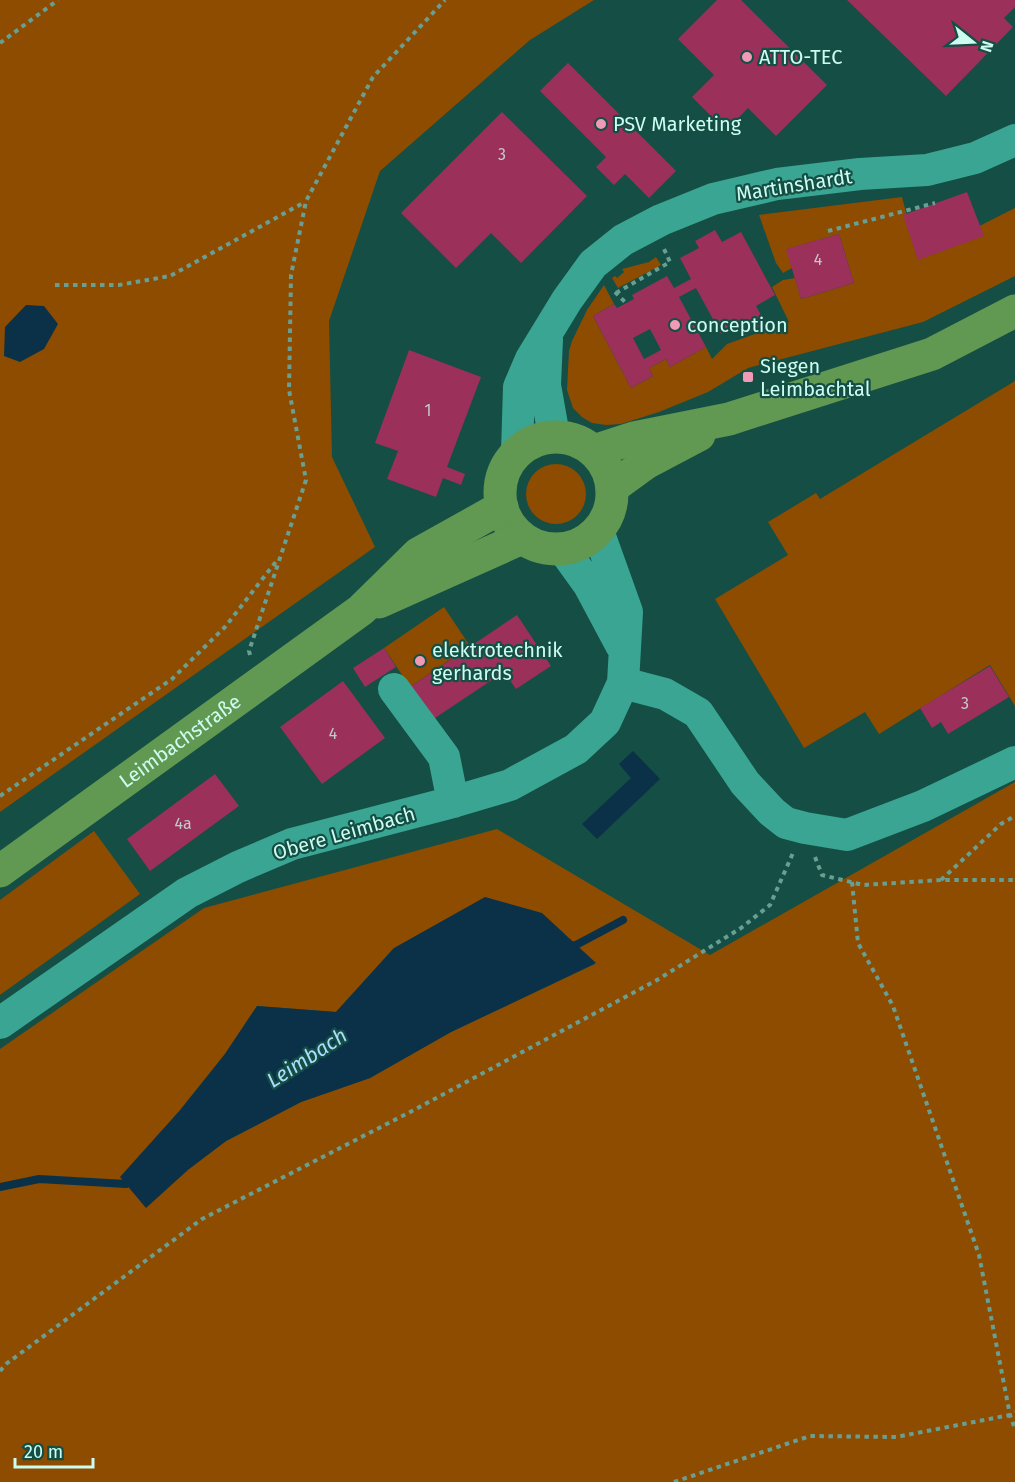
<svg xmlns="http://www.w3.org/2000/svg" width="1015" height="1482" font-family="'Fira Sans',sans-serif">
	<rect width="100%" height="100%" fill="#144e44"/>
	<!-- green -->
	<path fill="#8d4c00" fill-rule="evenodd" d="M0 0H594L530 40 380 171 329 321 332 457 375 547 0 812Z
		M902 197 918 257 1015 208V276L923 322 748 368 708 392 659 412 621 424 606 425 592 423 582 417 573 408 567 390 569 351 572 341 587 310 604 285 614 304 593 316 631 388 653 376 649 368 666 359 670 367 706 347 712 359 727 344 789 322 772 287 783 280 795 278 801 299 854 283 839 234 787 249 792 268 783 273 776 263 759 215Z
		M656 257 661 265 618 288 612 278 615 276 617 278 624 272 622 269 649 262Z
		M1015 381V706L990 665 879 734 865 712 804 748 715 599 788 555 768 522 816 493 820 499Z
		M526 494a30 30 0 1 1 60 0a30 30 0 1 1-60 0Z
		M444 607 470 646 410 687 384 648Z
		M1015 782V1482H0V1049L204 908 497 829 710 955ZM394 948 595 964 451 1032 370 1078 301 1102 226 1141 189 1169 181 1109 225 1054 257 1006 336 1012Z
		M94 831 140 894 0 995V900Z"/>
	<!-- water -->
	<path fill="#0b3148" d="M26 305 44 306 58 324 44 349 20 362 4 356 5 327Z
		M633 751 660 779 597 839 582 824 631 778 619 764Z
		M485 897 542 913 596 963 451 1032 370 1078 301 1102 226 1141 189 1169 146 1208 120 1177 181 1109 225 1054 257 1006 336 1012 394 948Z"/>
	<g fill="none" stroke-linecap="round" stroke-linejoin="round">
		<!-- stream -->
		<path stroke="#0b3148" stroke-width="8" d="M568 947 576 945 623 920
			M0 1187 39 1179 126 1184 134 1179"/>
	</g>
	<!-- building -->
	<path fill="#9b305b" fill-rule="evenodd" d="M717 0H741L827 85 776 136 748 108 726 131 692 97 714 75 678 39Z
		M847 0H1015V7L1004 18 1013 27 946 96Z
		M568 63 676 171 649 198 625 174 614 185 596 167 606 157 540 91Z
		M502 112 587 196 521 263 491 233 456 268 401 213Z
		M967 192 984 236 918 260 903 215Z
		M715 230 722 242 741 232 775 295 756 306 766 324 745 335 739 324 721 334 696 288 679 297 706 347 670 367 666 359 649 368 653 376 631 388 593 316 614 304 617 308 634 299 632 295 667 276 674 288 691 279 680 258 699 248 695 241ZM650 329 661 350 644 359 633 338Z
		M839 234 854 283 801 299 786 249Z
		M409 350 481 377 447 467 465 474 461 485 443 478 436 497 387 479 398 451 375 443Z
		M517 615 551 666 516 689 504 672 432 720 410 687Z
		M384 648 396 667 365 687 353 668Z
		M990 666 1009 697 948 734 941 722 932 728 920 708Z
		M343 681 385 738 322 784 280 727Z
		M215 774 239 806 150 871 127 839Z"/>
	<g fill="none" stroke-linecap="round" stroke-linejoin="round">
		<!-- path -->
		<path stroke="#699e93" stroke-width="4" stroke-dasharray="4.5 4.5" stroke-linecap="butt" d="M0 43 58 0
			M828 231 935 203
			M55 285H119L170 276 305 202
			M615 292 626 303
			M616 293 670 262 664 249
			M250 655 249 651 306 480 289 390 291 275 306 201 373 77 445 0
			M0 796 172 679 225 627 278 559
			M815 857 822 875 863 885 941 880H1015
			M941 880 1001 824 1015 816
			M852 882 858 943 893 1006 979 1255 1010 1415 1015 1429
			M0 1371 6 1364 202 1219 412 1111 657 980 741 928 770 905 793 853
			M674 1482 810 1436 896 1437 1010 1415 1015 1412"/>
		<!-- minor -->
		<path stroke="#39a592" stroke-width="32" d="M547 339 545 385 554 436
			M517 452 519 387 531 359 567 300 593 264 623 240 661 220 713 199 777 184 860 174 927 170 975 158 1015 140
			M563 549 589 585 621 645
			M623 683 665 694 698 713 745 783 772 812 786 823 805 828 847 835 923 806 1015 762
			M394 689 444 757 453 802
			M0 1023 187 893 238 867 292 844 453 802 510 785 576 749 605 722 623 683 627 612 598 531"/>
		<!-- major -->
		<g stroke="#619852" stroke-width="33">
			<circle cx="556" cy="493" r="56"/>
			<path d="M594 451 634 438 729 419 932 354 1015 311"/>
			<path d="M613 487 646 463 699 435"/>
			<path d="M379 602 522 538"/>
			<path id="s1" d="M0 871 361 610 418 554 502 507"/>
		</g>
	</g>
	<!-- markers -->
	<g fill="#f09ab5" stroke="#144e44" stroke-width="2">
		<circle cx="747" cy="57" r="6"/>
		<circle cx="601" cy="124" r="6"/>
		<circle cx="675" cy="325" r="6"/>
		<rect x="742" y="371" width="12" height="12" rx="3"/>
		<circle cx="420" cy="661" r="6"/>
	</g>
	<g text-anchor="middle" stroke-width="4.5" stroke-linejoin="round" paint-order="stroke">
		<!-- number labels -->
		<g font-size="16" fill="#c0c9cc">
			<text x="502" y="160">3</text>
			<text x="818" y="265">4</text>
			<text x="428" y="416">1</text>
			<text x="965" y="709">3</text>
			<text x="333" y="739">4</text>
			<text x="183" y="829">4a</text>
		</g>
		<!-- poi labels -->
		<g font-size="20" fill="#cdfcf1" stroke="#144e44" text-anchor="start">
			<text x="759" y="64">ATTO-TEC</text>
			<text x="613" y="131">PSV Marketing</text>
			<text x="687" y="332">conception</text>
			<text x="760" y="373">Siegen<tspan x="760" dy="23">Leimbachtal</tspan></text>
			<text x="432" y="657">elektrotechnik<tspan x="432" dy="23">gerhards</tspan></text>
		</g>
		<!-- street labels -->
		<g font-size="20" fill="#cdfcf1" stroke="#144e44">
			<text transform="translate(794 185) rotate(-9)" y="7">Martinshardt</text>
			<text dy="7" stroke="none"><textPath href="#s1" startOffset="222">Leimbachstraße</textPath></text>
			<text transform="translate(344 833) rotate(-16)" y="7">Obere Leimbach</text>
		</g>
		<!-- water labels -->
		<g font-size="21" font-style="italic" fill="#aadcff" stroke="#144e44">
			<text transform="translate(307 1058) rotate(-33)" y="7">Leimbach</text>
		</g>
	</g>
	<!-- north arrow -->
	<g transform="translate(973 42) rotate(108)" stroke="#144e44" stroke-width="4.5" paint-order="stroke">
	<path d="M0-4.5L10 22L0 15L-10 22Z" fill="#cdfcf1"/>
	<text y="-9" font-size="16" font-weight="bold" text-anchor="middle" fill="#cdfcf1">N</text>
	</g>
	<!-- scale -->
	<path d="M15 1458v9h78v-9" fill="none" stroke="#cdfcf1" stroke-width="3"/>
	<text x="24" y="1458" font-size="18" fill="#cdfcf1" stroke="#144e44" stroke-width="4.5" paint-order="stroke">20 m</text>
</svg>
